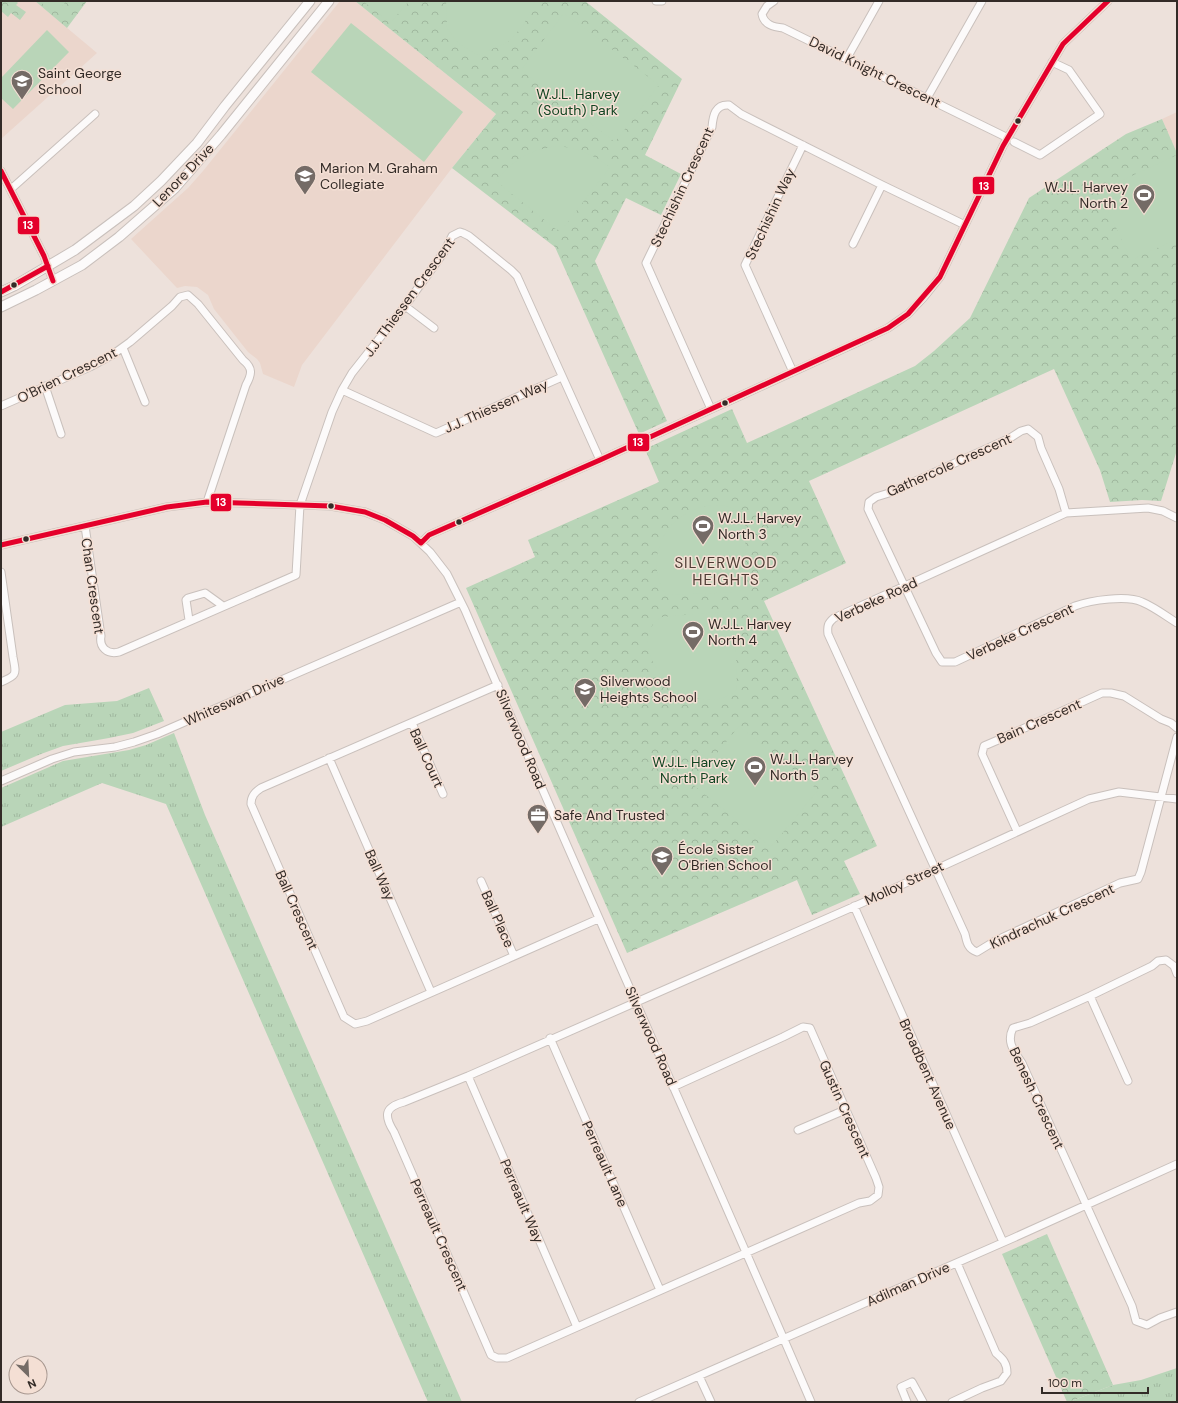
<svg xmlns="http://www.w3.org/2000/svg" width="1178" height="1403" font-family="'DM Sans',sans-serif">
	<defs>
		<pattern id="grass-tufts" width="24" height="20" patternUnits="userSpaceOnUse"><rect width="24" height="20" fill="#b9d5b8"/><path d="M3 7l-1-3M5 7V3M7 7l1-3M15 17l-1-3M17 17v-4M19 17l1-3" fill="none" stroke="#a0b79e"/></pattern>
		<pattern id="park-crowns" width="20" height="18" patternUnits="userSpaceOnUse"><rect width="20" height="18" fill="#b9d5b8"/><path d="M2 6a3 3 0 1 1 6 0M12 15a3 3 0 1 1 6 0" fill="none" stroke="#a0b79e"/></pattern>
	</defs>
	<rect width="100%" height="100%" fill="#ede1db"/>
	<!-- built -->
	<path fill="#ebd6cc" d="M1 1H35L97 53 1 139Z
		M340 1H355L496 114 452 168 302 365 294 387 263 374 260 363 257 359 248 352 214 309 208 295 197 287 185 286 177 288 131 239 188 188 203 171Z
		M1177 112V153L1162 119Z"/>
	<!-- grass -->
	<path fill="url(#grass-tufts)" d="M149 688 164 721 133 733 109 738 63 746 41 754 1 771V732L65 705 117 701Z
		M174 733 205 815 462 1402H428L166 804 102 783 1 827V788L63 761 129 750 146 745Z
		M1177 1368V1402H1069L1113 1385 1141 1380Z"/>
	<!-- park -->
	<path fill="url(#park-crowns)" d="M1 1H16L18 3 16 5 26 12 20 20 11 13 8 17 1 11Z
		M35 1H87L67 28Z
		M355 1H585L682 79 645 155 681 174 661 215 626 198 595 261 667 421 639 434 555 247 452 168 496 114Z
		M1162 119 1177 153V450L1161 501 1142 500 1110 502 1100 470 1054 369 809 481 846 563 764 601 877 846 844 861 860 894 812 915 797 880 627 953 466 588 535 557 528 540 659 482 645 449 732 409 747 443 915 366 934 351 970 318 1029 198 1126 134Z
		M1047 1234 1113 1385 1069 1402H1067L1002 1254Z"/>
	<!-- pitch -->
	<path fill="#b9d5b8" d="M39 1H66L59 11H53Z
		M363 1H409L390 23Z
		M446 1H535L523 26 508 42 478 55 458 43 447 28Z
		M564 13 659 85 615 142 521 70Z
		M351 23 463 112 424 162 311 72Z
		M47 30 69 52 13 109 1 98V78Z
		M557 146C579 148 592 154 610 167L564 227 557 230 496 181C514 159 529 150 557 146Z
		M1177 155V239L1131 260 1099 191Z
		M712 505C729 505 737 507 745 522L746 584 740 592 668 595C662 592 660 584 658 577 650 541 676 509 712 505Z
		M729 611 735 616 737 689C704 722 638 673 649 633 652 625 654 621 662 617Z
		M739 726 818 790 771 847 692 784Z"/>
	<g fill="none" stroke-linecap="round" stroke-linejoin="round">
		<!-- minor casing -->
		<g stroke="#c9c0bc" stroke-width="9">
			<path id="minor" d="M656 1H662
				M774 1 767 6 762 14C764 25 774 27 783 28L1008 138
				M847 58 879 1
				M927 98 982 1
				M1014 142 1040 155 1100 114 1069 70 1052 62
				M1 171 44 256 53 281
				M11 189 95 114
				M853 244 882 185
				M405 306 434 328
				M123 348 145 402
				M793 372 745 265 803 145
				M45 386 61 434
				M342 390 436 433 562 377
				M1 406 90 367 112 355 130 342 172 306 180 297 188 295 198 304 243 360C253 368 252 374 246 385L207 502
				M711 409 646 263 712 127C713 116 715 104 729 105L741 114 882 185 965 225
				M1066 513 1059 489 1041 448 1038 437 1028 429 1021 431 1010 438 889 493 876 497 869 502 868 509 936 653 942 662H955L1075 606C1091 600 1127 595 1142 602 1154 607 1166 616 1177 623
				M1177 518 1163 511 1148 508 1066 513 834 618C828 623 827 626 828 634L965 934C967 943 968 949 977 952L995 941 1120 883 1138 879 1141 872 1177 737
				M85 526 101 636C99 647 107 655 119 652L296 575 300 505 332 412 342 390 352 373 405 306 444 252 452 236 460 232 463 233 469 236 511 270 517 276 600 460
				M421 543 429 535 600 460 867 338 888 328 908 314 924 297 940 277 1003 146 1063 44 1108 1
				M1 545 167 507 207 502 330 506 365 512 385 520 413 536 430 552 447 574 465 610C578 875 697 1137 811 1402
				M1 572 13 657C16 674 18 675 1 682
				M189 620 186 600 188 598 205 593 223 606
				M498 685 261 788C255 792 251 796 251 804L344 1017 355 1024 367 1021 598 919
				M412 723 443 794
				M329 758 431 992
				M1 781 52 759 74 752 115 747 134 742 157 734 461 602
				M1017 831 982 754 984 746 998 740 1102 693H1111L1124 696 1161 719 1171 723 1177 728
				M481 881 514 956
				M854 906 1003 1242
				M1177 974 1174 966 1166 960 1158 961 1152 966 1090 996 1030 1023 1013 1028C1006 1042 1014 1051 1022 1063L1132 1306 1136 1321 1147 1325 1160 1318 1177 1312
				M1090 996 1128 1081
				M550 1038 660 1290
				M468 1076 577 1327
				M673 1087 783 1037 803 1027 810 1028 876 1178 879 1187 878 1195 870 1201 859 1203 507 1358H497L491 1355 394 1132C384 1116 384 1107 404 1102L468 1076 862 903 1089 799 1119 792 1177 799
				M798 1130 845 1110
				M699 1376 711 1402
				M639 1402 1011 1239 1177 1164
				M907 1402 901 1387 912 1382 923 1402
				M952 1402 982 1388 1001 1381 1007 1373C1007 1363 1003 1359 996 1353L957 1263"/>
		</g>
		<!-- major casing -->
		<g stroke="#c9c0bc" stroke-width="11">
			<path id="major" d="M1 292 14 286 75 250 134 206 161 181 197 143 225 106 310 1
				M1 307 36 290 82 265 119 237 175 188 221 135 329 1"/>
		</g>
		<!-- minor -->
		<use href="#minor" stroke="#fcfafa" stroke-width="7"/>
		<!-- major -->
		<use href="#major" stroke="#fcfafa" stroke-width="9"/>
		<!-- bus-1 casing -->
		<g stroke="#f4dfd4" stroke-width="8">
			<path id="bus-1" d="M1 171 44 256 53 281
				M1 292 48 266
				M1 545 167 507 207 502 330 506 365 512 385 520 413 536 421 543 429 535 600 460 888 328 908 314 940 277 1003 146 1063 44 1108 1"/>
		</g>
		<!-- bus-1 -->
		<use href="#bus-1" stroke="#e4002b" stroke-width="5"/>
	</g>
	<!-- icons -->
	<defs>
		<g id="school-pin" transform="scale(1.15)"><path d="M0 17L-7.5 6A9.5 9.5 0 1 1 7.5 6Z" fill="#746b66" stroke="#f4dfd4"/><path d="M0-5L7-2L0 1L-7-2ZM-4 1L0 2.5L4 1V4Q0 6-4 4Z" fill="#fff"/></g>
		<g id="stadium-pin" transform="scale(1.15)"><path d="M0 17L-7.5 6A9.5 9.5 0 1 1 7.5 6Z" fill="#746b66" stroke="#f4dfd4"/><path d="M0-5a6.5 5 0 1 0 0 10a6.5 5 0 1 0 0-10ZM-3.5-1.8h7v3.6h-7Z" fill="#fff"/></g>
		<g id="office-pin" transform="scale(1.15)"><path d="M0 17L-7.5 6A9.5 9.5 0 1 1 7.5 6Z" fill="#746b66" stroke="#f4dfd4"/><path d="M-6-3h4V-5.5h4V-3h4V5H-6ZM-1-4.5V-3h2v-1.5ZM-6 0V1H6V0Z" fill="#fff"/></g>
	</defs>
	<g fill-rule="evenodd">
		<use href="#school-pin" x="22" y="81"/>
		<use href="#school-pin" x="305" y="176"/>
		<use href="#stadium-pin" x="1144" y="195"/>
		<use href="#stadium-pin" x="703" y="526"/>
		<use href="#stadium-pin" x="693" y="632"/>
		<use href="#school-pin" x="585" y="689"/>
		<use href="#stadium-pin" x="755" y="767"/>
		<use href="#office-pin" x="538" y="815"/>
		<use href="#school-pin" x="662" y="857"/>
	</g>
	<!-- markers -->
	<g fill="#332b27" stroke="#f4dfd4" stroke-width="1.5">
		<circle cx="1018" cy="121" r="3.5"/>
		<circle cx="14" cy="285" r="3.5"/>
		<circle cx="725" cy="403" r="3.5"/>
		<circle cx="331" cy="506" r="3.5"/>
		<circle cx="459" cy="522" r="3.5"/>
		<circle cx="26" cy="539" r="3.5"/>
	</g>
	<g text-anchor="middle" stroke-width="3" stroke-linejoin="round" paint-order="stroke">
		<!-- street labels -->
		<g font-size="14" fill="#332b27" stroke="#f4dfd4">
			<text transform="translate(875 72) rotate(26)" y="5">David Knight Crescent</text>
			<text transform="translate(183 175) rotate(-46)" y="5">Lenore Drive</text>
			<text transform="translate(682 187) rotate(-65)" y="5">Stechishin Crescent</text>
			<text transform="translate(770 214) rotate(-65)" y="5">Stechishin Way</text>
			<text transform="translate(409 297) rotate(-54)" y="5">J.J. Thiessen Crescent</text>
			<text transform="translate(67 375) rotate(-26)" y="5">O'Brien Crescent</text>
			<text transform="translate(496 406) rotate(-24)" y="5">J.J. Thiessen Way</text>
			<text transform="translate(949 465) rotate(-24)" y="5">Gathercole Crescent</text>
			<text transform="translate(93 586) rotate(82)" y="5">Chan Crescent</text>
			<text transform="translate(876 600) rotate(-25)" y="5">Verbeke Road</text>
			<text transform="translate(1020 632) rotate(-25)" y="5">Verbeke Crescent</text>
			<text transform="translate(234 700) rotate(-24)" y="5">Whiteswan Drive</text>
			<text transform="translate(1039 721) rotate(-24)" y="5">Bain Crescent</text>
			<text transform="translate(521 739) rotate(67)" y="5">Silverwood Road</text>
			<text transform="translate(427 758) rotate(66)" y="5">Ball Court</text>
			<text transform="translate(380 875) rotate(66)" y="5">Ball Way</text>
			<text transform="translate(904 883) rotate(-25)" y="5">Molloy Street</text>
			<text transform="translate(297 910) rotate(66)" y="5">Ball Crescent</text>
			<text transform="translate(1052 916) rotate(-25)" y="5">Kindrachuk Crescent</text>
			<text transform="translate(498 919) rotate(66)" y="5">Ball Place</text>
			<text transform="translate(651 1036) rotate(66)" y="5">Silverwood Road</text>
			<text transform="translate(928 1074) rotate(66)" y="5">Broadbent Avenue</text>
			<text transform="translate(1037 1098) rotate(65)" y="5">Benesh Crescent</text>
			<text transform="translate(845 1109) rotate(66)" y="5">Gustin Crescent</text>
			<text transform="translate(605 1164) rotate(66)" y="5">Perreault Lane</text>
			<text transform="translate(522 1201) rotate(67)" y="5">Perreault Way</text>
			<text transform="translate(439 1235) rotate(66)" y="5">Perreault Crescent</text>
			<text transform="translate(908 1284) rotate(-24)" y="5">Adilman Drive</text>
		</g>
		<!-- poi labels -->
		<g font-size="14" fill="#332b27" stroke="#f4dfd4" text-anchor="start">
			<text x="38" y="78">Saint George<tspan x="38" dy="16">School</tspan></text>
			<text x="320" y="173">Marion M. Graham<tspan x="320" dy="16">Collegiate</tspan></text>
			<text x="1128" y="192" text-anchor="end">W.J.L. Harvey<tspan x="1128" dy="16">North 2</tspan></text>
			<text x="718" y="523">W.J.L. Harvey<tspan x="718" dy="16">North 3</tspan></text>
			<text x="708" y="629">W.J.L. Harvey<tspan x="708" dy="16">North 4</tspan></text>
			<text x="600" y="686">Silverwood<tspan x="600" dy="16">Heights School</tspan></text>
			<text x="770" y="764">W.J.L. Harvey<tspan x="770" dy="16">North 5</tspan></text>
			<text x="554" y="820">Safe And Trusted</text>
			<text x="678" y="854">École Sister<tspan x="678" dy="16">O'Brien School</tspan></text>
		</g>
		<!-- park labels -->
		<g font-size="14" fill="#124522" stroke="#f4dfd4">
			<text x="578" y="99">W.J.L. Harvey<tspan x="578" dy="16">(South) Park</tspan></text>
			<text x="694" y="767">W.J.L. Harvey<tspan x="694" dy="16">North Park</tspan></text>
		</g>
		<!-- neighbourhood labels -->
		<g font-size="15" letter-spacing="1" fill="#4e3d34" stroke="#f4dfd4">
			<text x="726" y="568">SILVERWOOD<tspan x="726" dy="17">HEIGHTS</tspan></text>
		</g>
	</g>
	<g stroke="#f4dfd4" stroke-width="1.5">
		<rect x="972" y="176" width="23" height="19" rx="4" fill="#e4002b"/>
		<rect x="17" y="216" width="23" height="19" rx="4" fill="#e4002b"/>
		<rect x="627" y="433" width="23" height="19" rx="4" fill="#e4002b"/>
		<rect x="210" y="493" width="22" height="19" rx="4" fill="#e4002b"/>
	</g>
	<g font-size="11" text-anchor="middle" font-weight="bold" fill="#fff">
		<text x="984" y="190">13</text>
		<text x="28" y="229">13</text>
		<text x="638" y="446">13</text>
		<text x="221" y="506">13</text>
	</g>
	<!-- border -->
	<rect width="1178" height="1403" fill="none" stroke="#332b27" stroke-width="4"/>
	<!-- north arrow -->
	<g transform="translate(28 1375) rotate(156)"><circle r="19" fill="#f4dfd4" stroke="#a7978f"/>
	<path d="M0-3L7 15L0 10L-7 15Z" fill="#746b66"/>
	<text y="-6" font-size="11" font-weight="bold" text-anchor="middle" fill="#332b27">N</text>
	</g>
	<!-- scale -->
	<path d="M1042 1387v6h106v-6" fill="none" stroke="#332b27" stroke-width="2"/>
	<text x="1048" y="1387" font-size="12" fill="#332b27" stroke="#f4dfd4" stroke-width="3" paint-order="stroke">100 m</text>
</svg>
